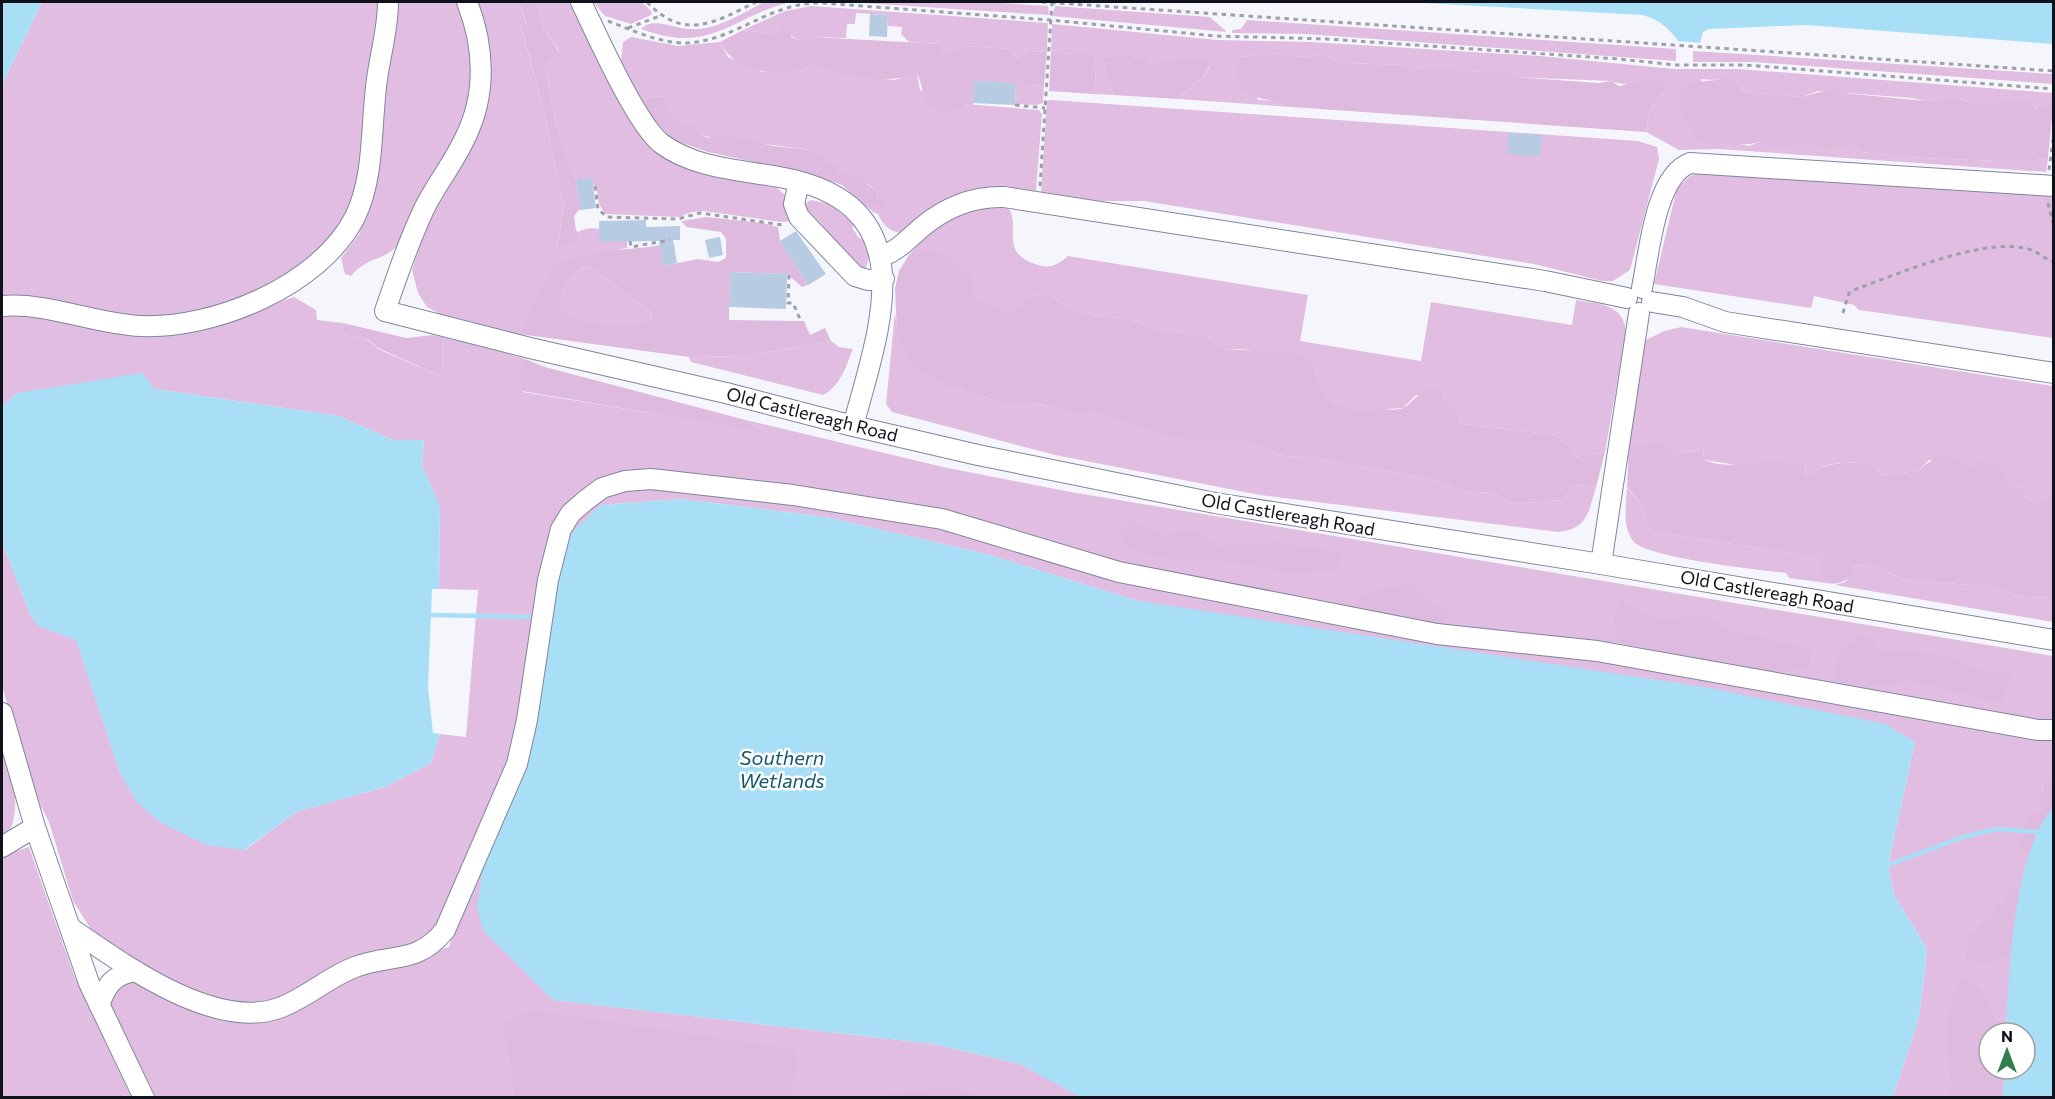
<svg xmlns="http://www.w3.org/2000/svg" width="2055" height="1099" font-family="Commissioner,sans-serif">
	<rect width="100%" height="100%" fill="#f5f6fc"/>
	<!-- green -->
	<path fill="#e1bee1" d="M42 2H384L357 191 340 225 323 245 290 273 219 309 152 321 2 302V85Z
		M393 2H459C468 28 474 54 472 83 471 124 420 207 398 245 384 261 366 257 351 276L345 274 341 258 359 234 367 213Z
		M475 2H519L527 25 521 26 544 111 564 206 557 246 581 236 578 232C595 222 612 234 627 241V248L596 253 554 266 524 320 512 355 525 359 519 369 523 392 765 432 742 419 943 467 1065 491 2053 656V721L2037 720 1617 643 1553 639 1438 624 1180 581 1050 546 654 473 572 503 514 760 432 936 265 1007 205 1000 99 942 73 901 49 822 34 793 2 686V542L31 616 39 626 76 639 120 773 245 850 296 812 385 787 431 763 440 734 466 737 478 590 439 589 440 507 422 465 424 440H393L339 416 155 389 17 393 2 407V312L214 323 294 297 316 310 317 320 343 323 342 331 349 337C360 335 371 340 378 349L443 377 442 337 458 341 472 322 440 314 427 307 418 293 412 270 425 230 476 135Z
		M537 2H571L641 137 655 151 775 186 785 195 792 221 781 222 704 211 692 212 679 217 605 214 599 204 596 186 576 180 557 128 545 65 559 51 544 29Z
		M593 2H642L652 12 651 15 631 24 605 16Z
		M764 2H790C729 18 711 55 641 29 653 16 675 29 690 29 716 31 742 13 764 2Z
		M846 2H987L1048 6 1049 15Z
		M811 6 1048 23 1047 52 1030 51 1017 59 1010 49 965 46 940 57 942 44 909 42 901 34 902 27 888 26V15L856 13 855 24H847L846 38 812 37 799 40 780 30 774 34 743 30 785 11Z
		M1055 6 1210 17 1227 32 1052 16Z
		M1247 20 1676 49V61L1305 34 1232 33V30L1241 29Z
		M1052 24 1218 40 1311 42 1540 56 1674 69H1738L2053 93V108L1975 104 1954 97 1925 101 1912 98 1819 91 1801 97 1744 92 1736 80C1724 78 1713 81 1701 79V142H1730L1749 146 1760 142 1809 144 1828 151 1855 145 1861 152 1923 158 2025 162 2048 158 2046 172 1719 149 1679 150 1646 132 1649 112 1666 88C1653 86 1618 85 1611 81L1515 77 1509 70C1475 77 1445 64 1411 70L1405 65 1344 63 1322 55 1300 57 1281 53 1240 57 1258 100 1281 101 1292 107 1178 99 1182 93 1193 88 1192 84 1203 78 1210 66 1177 62 1149 64 1147 56 1137 58 1127 53 1104 57 1113 95 1094 94 1096 69 1085 51 1066 54 1060 49 1051 52Z
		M631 37 678 46 720 42 728 57 762 72H792L816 65 864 77 894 80 917 73 920 90 965 104 1039 110 1042 114 1036 191C973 178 952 202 901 233 890 232 882 224 878 214L873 212 871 206 877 198 878 191C863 182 856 169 837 177L812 150 702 136 695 124C671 123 672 119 665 97L654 96 644 100 639 96 621 60 623 42Z
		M1693 51 2053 74V84L1753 62H1693Z
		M1016 83 1044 85 1043 103 1037 105 1015 104Z
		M1051 100 1638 141 1657 147 1659 159 1630 270 1613 281H1602L1534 264 1144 201H1100L1041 192 1047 101Z
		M1699 173 2053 196V338L1859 310 1854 305 1814 296 1811 308 1654 284 1677 188 1690 176Z
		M811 200 830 204 853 223V229L859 238 864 239C869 249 872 261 863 271L806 212 804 204Z
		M981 205H1004L1009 209C1021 228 998 253 1038 265 1050 269 1059 264 1068 256L1308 295 1300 341 1421 361 1431 302 1572 325 1576 300C1599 304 1624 304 1626 332L1605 452 1575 457 1568 445 1556 435 1462 424 1455 408 1416 395 1403 408C1374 410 1326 416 1314 380 1312 375 1313 367 1313 361L1242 349H1225L1204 335 1160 330 1129 319 1097 316 1066 307 1048 293 1030 296 1010 316 972 297 951 256 909 255C932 228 949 219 981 205Z
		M588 265 652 313 651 321C623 325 585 330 562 311 559 290 569 274 588 265Z
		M895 312 898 336 952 388 1014 406 1036 403 1068 412H1094L1150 428 1245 442 1284 456 1308 457 1392 472 1441 482 1461 491 1494 493 1513 504 1563 500 1573 485 1596 487C1588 513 1588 529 1558 532L1260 495 1055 455 892 412 886 404Z
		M1681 327 2053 386V501L2051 497 2040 503 2026 499 2025 488 2009 486 1969 468 1929 460 1919 471 1881 475 1872 462C1843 465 1829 457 1806 479L1805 462H1761L1743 466 1704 460 1703 450 1675 454 1649 442 1629 446 1644 341 1664 331Z
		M831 341 839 347 853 349C846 366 841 386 823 395L691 362 689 357 745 356Z
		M658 485 949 527 1046 558 2053 733V776C2034 793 2045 792 2045 812 2044 824 2027 858 2024 873 2012 925 2009 980 2006 1033H1989V1069L2003 1097H1893L1919 1018 1927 949 1894 895 1888 865 1915 742 1139 601 986 554 826 517 682 499 601 505 559 551 572 522 616 489Z
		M1627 488 1642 505 1650 531 1795 554H1824L1818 568 1826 583 1789 578 1786 573C1760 570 1646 558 1633 541 1622 526 1626 505 1627 488Z
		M1857 564 1876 567 1903 579 1990 587 2025 597 2053 598V622L1835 585 1845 582 1853 574 1852 569Z
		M2 717C9 746 28 820 2 841Z
		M29 847 74 975 131 1097H2V856Z
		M486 849 554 1000 933 1044 1020 1064 1082 1097H156L110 1005 112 992 128 977 238 1017 358 968 449 947 456 922Z"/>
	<!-- forest -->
	<path fill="#dfbadf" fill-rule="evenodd" d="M519 2H537L544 29 559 52 545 65 557 128 576 180 580 209 574 216 576 230 581 236 576 241 557 247 564 206 544 111 521 25 527 24Z
		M743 30 774 34 780 30H789L791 37 799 40 812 37 942 44 941 56 965 46 1010 49 1017 59 1030 51 1047 52 1044 85 975 81 973 105 965 104C961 109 954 112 948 112 922 113 925 90 917 73 891 84 862 78 835 72 830 70 824 67 818 66 809 65 800 71 791 72 761 74 735 70 720 42Z
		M1060 49 1066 54 1085 51 1092 53 1096 69 1094 94 1049 91 1051 52Z
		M1127 53 1137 58 1147 55 1149 64 1202 57 1210 65 1203 78 1192 84 1193 88 1182 93 1178 99 1113 95 1103 57Z
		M1281 53 1300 57 1322 55 1344 63 1405 65 1411 70C1447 63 1474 77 1509 70L1515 77 1599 83 1611 81 1619 86 1656 78 1661 80 1666 88 1649 112 1646 132 1292 107C1275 98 1262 102 1244 92L1236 70 1240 57Z
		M1724 78 1736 80 1744 92 1801 97 1836 88 1843 93 1925 101 1954 97 1975 104 2028 101 2035 108 2043 105 2053 108 2048 158 2025 162 1923 158 1861 152 1855 145 1828 151 1809 144 1773 148 1760 142C1745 147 1718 142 1701 143L1681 112 1679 91C1700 77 1703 84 1724 78Z
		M639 96 644 100 654 96 665 97C672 118 671 123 695 124L702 136 709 138 718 134 773 146 812 150 827 158V165L838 164 837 176 846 173 863 178 868 185 878 191 877 198 885 201V206H872L873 212 842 185 808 174 708 152 673 140 655 121Z
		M706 217 763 223 778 227 780 241 808 285 802 287 787 274 730 272 729 320 804 321 810 335 825 328 831 341 745 356 689 357 519 334 524 320 554 265C569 261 584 255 599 252 624 248 648 249 673 242L675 249 661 251 663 266 698 259 718 262 726 258V239L721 232 687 227 681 221ZM588 265 652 313 651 321C623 325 586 329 562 311 559 290 569 274 588 265Z
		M933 251 951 256 960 271 972 275 973 297 1010 315 1030 296 1048 293 1066 307 1097 316 1129 319 1160 330 1204 335 1225 349 1291 353 1314 361C1311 403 1344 411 1380 409 1386 409 1398 411 1403 408 1410 405 1420 392 1428 388L1441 391 1444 403 1455 408 1462 424 1556 435 1568 445 1575 457 1605 452 1596 487 1573 485 1563 500 1513 504 1494 493 1461 491 1441 482 1392 472 1308 457 1284 456 1245 442 1178 438 1094 412H1068L1036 403 1014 406 952 388 916 369 897 336 895 288 899 271 909 255Z
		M343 323 406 338 433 335 442 337 443 377 378 348C371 340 360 335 349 337L342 331Z
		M525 359 545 367 742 419 767 433 522 391 519 369Z
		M1649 442 1665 444 1675 454 1703 450 1704 460C1723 468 1742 464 1761 462 1776 461 1790 463 1805 462L1806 478C1830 458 1843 465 1872 462L1881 475 1919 471C1935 454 1952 450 1969 468L1979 461 1999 465 2009 486 2025 488 2026 499 2040 503 2052 496 2053 501V598L2025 597 1990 587 1903 579 1876 567 1857 564 1852 569 1854 574C1844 582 1838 585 1826 583L1818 568 1823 554H1795L1650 531 1642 505 1627 487 1629 446Z
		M1129 520 1162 535 1193 529 1218 546 1277 542 1343 553 1337 571 1282 572 1225 561H1182L1145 555 1124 544 1119 532Z
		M1411 582 1426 600 1453 614 1435 627 1357 609 1359 595Z
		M1621 601 1658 620 1710 615 1726 630 1809 648 1811 669 1767 672 1617 643 1613 620Z
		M1858 636 1870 637 1880 653 1903 649 1948 657 1988 672H2013L2001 703 1910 681 1855 689 1834 681 1838 652 1850 645Z
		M2053 776V901L2026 924 2012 951 1990 964 1965 959 1970 934 1993 915 1995 906 2004 903 2010 886 2027 890 2032 855 2020 850V839L2029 816 2044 812 2041 800 2043 785Z
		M1964 977 1984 993 2002 1033H1989V1069H2025L2053 1097 1951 1098 1947 1027 1951 998Z
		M530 1010 794 1049 797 1069 790 1097H515L504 1023Z
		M948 1087 982 1097H871Z"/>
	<!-- water -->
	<path fill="#a8dff7" d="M2 2H42L2 85Z
		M1405 2H2053V44L1807 25 1709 29 1703 32 1700 43 1678 41C1668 27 1659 20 1643 15Z
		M142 373 155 389 339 416 393 440H424L422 465 440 506 439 589H432L428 687 433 733 440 734 431 763 385 787 296 812 244 850 207 845 161 823 137 802 120 773 76 640 38 626 31 616 2 542V407L17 393Z
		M682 499 826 517 986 554 1139 601 1710 688 1885 724 1915 742 1888 865 1894 895 1927 949 1919 1018 1893 1097 1082 1098 1020 1064 933 1044 553 1000 483 930 477 907 486 849 569 535 601 505Z
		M2053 807V1097H2003L2004 1069H2025V1033H2006C2009 970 2013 855 2053 807Z"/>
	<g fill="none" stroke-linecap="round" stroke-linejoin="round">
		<!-- stream -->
		<path stroke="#a8dff7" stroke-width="4.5" d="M430 615 539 617
			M1888 865 1963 837 1997 829 2037 832"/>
	</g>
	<!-- building -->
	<path fill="#b7cbe3" d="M870 14 888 15 887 37 869 36Z
		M974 81 1016 83 1015 105 973 103Z
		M1508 133 1543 135 1540 156 1507 154Z
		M592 178 596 208 580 210 576 180Z
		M646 220V227L680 226V240H673L677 263 663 266 659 241 599 242V221Z
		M796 231 826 274 808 285 780 241Z
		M720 237 723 255 709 258 705 240Z
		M730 272 787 274 786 309 729 307Z"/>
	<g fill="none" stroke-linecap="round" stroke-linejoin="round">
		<!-- minor casing -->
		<g stroke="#80859f" stroke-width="22">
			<path id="minor" d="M467 2C484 45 487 93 466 136 455 161 437 183 425 207 409 240 397 276 385 311L530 348 726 393 853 426 978 455 1215 503 1601 564 2054 640
				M581 2C596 33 637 126 662 144 694 168 741 170 779 177 928 203 880 326 853 426
				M799 182 794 204 799 217 855 276 868 280 884 279
				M881 257C899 250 908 239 922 227 946 207 972 196 1004 197L1545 281 1627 298
				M1642 288C1649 254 1655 176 1690 163L2054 186
				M1652 302 1683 307 1725 322 2054 373
				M2 306C48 302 94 324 141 326 214 329 320 286 355 217 374 178 371 129 376 87 379 58 388 31 388 2
				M1601 564 1639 313
				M2 713 35 827 89 983 144 1098
				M2 847 35 827
				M72 929C123 964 214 1031 279 1008 307 998 328 977 355 967 392 953 417 965 445 930L517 764 527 720 548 580 561 529 571 513 586 500 602 488 625 481 651 479 793 495 942 519 1119 572 1437 634 1597 651 2038 730H2054
				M99 1005C107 984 113 975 136 971"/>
		</g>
		<!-- path -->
		<path stroke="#9ea0a7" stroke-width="3" stroke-dasharray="4.5 4.5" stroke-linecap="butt" d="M647 2C684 41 714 23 756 2
			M1042 2 2054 71
			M608 21C632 30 659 43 685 43 734 42 771 1 822 3L1050 20 1216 36 1327 39 1619 59 1676 65H1745L2054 89
			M628 28 660 16
			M1015 105 1045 108
			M2049 170 2054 133
			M595 186 598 209 607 217 678 219 700 213 783 225
			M1040 186 1052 2
			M2048 203 2054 227
			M630 241 631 247 670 240
			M789 275 788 303H793L800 319 802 318
			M1843 313 1849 293 1856 289C1902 273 1981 237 2029 249 2038 252 2045 259 2054 262"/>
		<!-- minor -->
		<use href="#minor" stroke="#fff" stroke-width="20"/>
	</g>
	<g text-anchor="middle" stroke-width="5" stroke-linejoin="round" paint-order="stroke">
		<!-- street labels -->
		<g font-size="18" fill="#10121b" stroke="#fff">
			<text transform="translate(812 415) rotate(14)" y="6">Old Castlereagh Road</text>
			<text transform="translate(1288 515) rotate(10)" y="6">Old Castlereagh Road</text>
			<text transform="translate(1767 592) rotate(10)" y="6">Old Castlereagh Road</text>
		</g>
		<!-- water labels -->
		<g font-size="20" font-style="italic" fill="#125870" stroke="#fff">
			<text x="782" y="765">Southern<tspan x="782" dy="23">Wetlands</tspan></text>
		</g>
	</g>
	<!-- border -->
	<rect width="2055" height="1099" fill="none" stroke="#10121b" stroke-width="6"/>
	<!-- north arrow -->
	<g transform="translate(2007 1051)"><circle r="28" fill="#ffffff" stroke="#9fa0a4" stroke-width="1.5"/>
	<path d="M0-4.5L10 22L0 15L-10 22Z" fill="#317e4d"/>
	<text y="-9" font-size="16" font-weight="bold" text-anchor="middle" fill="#10121b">N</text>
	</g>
</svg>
